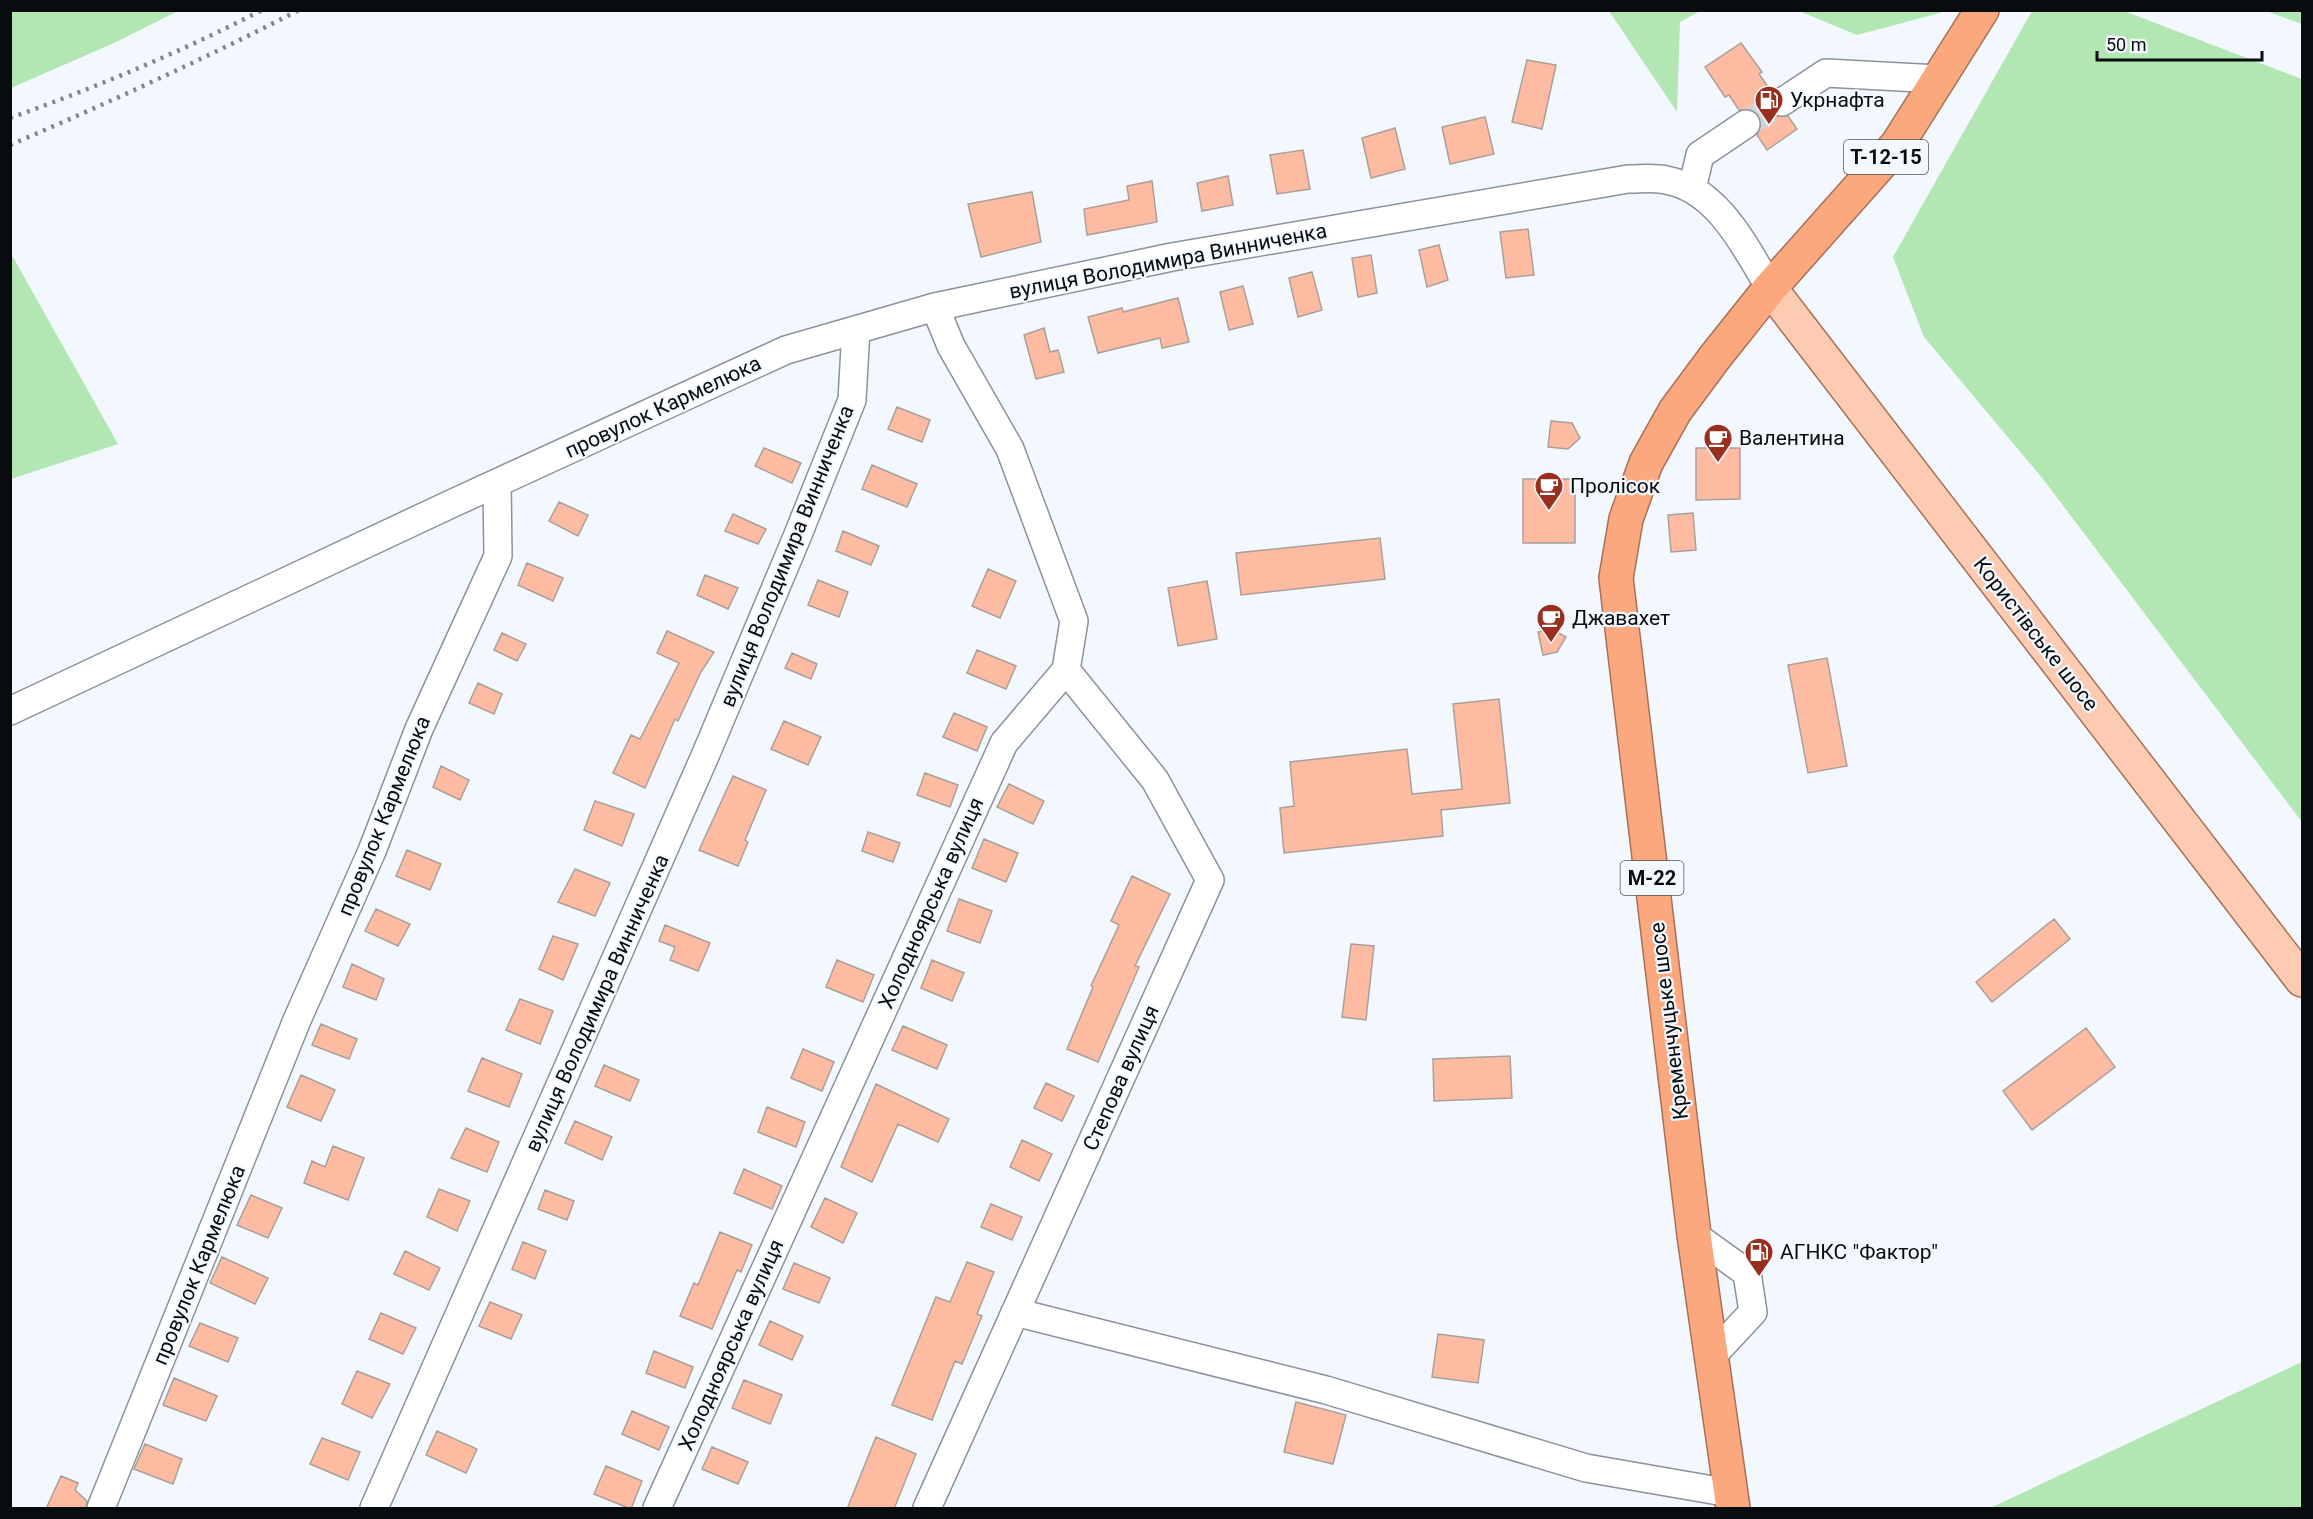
<svg xmlns="http://www.w3.org/2000/svg" width="2313" height="1519" font-family="Roboto,sans-serif">
	<rect width="100%" height="100%" fill="#f3f8fe"/>
	<!-- green -->
	<path fill="#b2e6b3" d="M10 11 11 10 178 11 114 43 11 88Z
		M1609 11H1700L1680 22 1677 112Z
		M1799 11 1942 10V11L1940 13 1857 35Z
		M2032 11H2124L2302 79V822L2043 479 1924 337 1893 257Z
		M2266 11H2302V24Z
		M13 257 118 444 11 479 10 258Z
		M2302 1362V1508H1990Z"/>
	<!-- building -->
	<path fill="#fdbba2" stroke="#ab9f9a" stroke-width="1.5" d="M1741 43 1762 72 1759 74 1771 91 1766 102 1769 110 1776 116H1788L1797 129 1767 150 1757 135 1762 123 1759 115 1752 110H1739L1729 95 1725 97 1705 67Z
		M1527 60 1556 65 1542 129 1512 122Z
		M1485 117 1494 154 1450 164 1442 127Z
		M1395 128 1405 169 1371 178 1362 138Z
		M1303 150 1310 189 1277 194 1270 155Z
		M1228 176 1233 205 1202 211 1197 183Z
		M1152 181 1157 222 1087 235 1084 209 1129 200 1127 186Z
		M1032 192 1041 242 981 257 968 204Z
		M1528 229 1534 275 1506 278 1500 232Z
		M1439 245 1448 280 1427 287 1419 250Z
		M1371 255 1377 293 1358 297 1352 258Z
		M1312 272 1322 310 1298 317 1289 278Z
		M1243 286 1253 324 1229 330 1220 292Z
		M1178 298 1189 342 1162 348 1160 338 1098 353 1088 317 1122 308 1123 312Z
		M1044 328 1050 352 1058 350 1064 372 1036 379 1024 335Z
		M897 407 930 420 922 442 888 429Z
		M1551 421 1572 423 1580 438 1568 449 1548 447Z
		M764 448 801 463 792 483 755 466Z
		M1696 448H1740V499L1696 500Z
		M872 465 917 484 907 507 862 489Z
		M1523 479H1575V543H1523Z
		M559 502 588 515 578 536 549 521Z
		M1693 513 1696 550 1671 552 1668 515Z
		M733 514 766 529 758 544 725 531Z
		M843 531 879 546 871 565 836 551Z
		M1380 538 1385 579 1241 595 1236 553Z
		M527 563 563 578 553 601 518 585Z
		M988 569 1016 581 1000 618 972 606Z
		M705 575 738 588 728 609 697 595Z
		M818 580 848 592 839 617 808 605Z
		M1207 581 1217 639 1178 646 1168 588Z
		M1552 629 1566 637 1557 652 1543 655 1538 632Z
		M667 631 714 652 701 672 678 721 675 719 645 788 613 773 631 735 640 739 679 663 657 653Z
		M502 633 526 644 517 661 494 650Z
		M977 650 1016 666 1006 689 967 673Z
		M792 653 817 664 811 679 785 668Z
		M1827 658 1847 766 1808 773 1788 665Z
		M478 683 502 694 494 714 469 703Z
		M1499 699 1510 803 1441 810 1443 836 1284 853 1280 808 1294 806 1290 762 1407 749 1412 794 1462 789 1453 704Z
		M954 713 987 727 977 751 943 737Z
		M784 721 821 737 808 765 771 749Z
		M441 766 469 780 460 800 433 787Z
		M925 773 958 785 950 807 917 795Z
		M733 776 766 790 745 840 748 842 738 866 699 850Z
		M1009 784 1044 801 1033 824 997 807Z
		M595 801 634 814 622 846 584 830Z
		M868 832 900 843 893 862 862 851Z
		M984 839 1018 853 1006 882 972 868Z
		M407 850 441 864 430 890 396 876Z
		M575 869 610 883 595 916 558 902Z
		M1132 876 1170 894 1135 966 1139 967 1098 1062 1067 1049 1093 987 1091 986 1119 925 1111 921Z
		M959 899 992 911 980 943 947 931Z
		M376 909 410 924 398 946 365 931Z
		M2054 919 2070 939 1992 1002 1976 982Z
		M665 925 710 943 698 971 670 960 675 947 659 941Z
		M553 936 578 944 563 980 539 969Z
		M1351 944 1374 946 1366 1020 1342 1017Z
		M837 960 874 975 863 1002 826 987Z
		M932 960 964 973 952 1001 921 988Z
		M352 964 384 979 376 1000 343 987Z
		M520 999 553 1011 540 1044 506 1030Z
		M321 1024 357 1039 349 1059 312 1045Z
		M903 1026 947 1045 937 1069 892 1050Z
		M2086 1028 2115 1067 2032 1130 2003 1091Z
		M803 1049 834 1062 822 1091 791 1078Z
		M1510 1056 1512 1098 1434 1101 1433 1059Z
		M482 1058 522 1074 509 1107 468 1091Z
		M604 1065 639 1080 630 1101 595 1086Z
		M301 1075 335 1090 321 1121 287 1107Z
		M1046 1083 1074 1096 1062 1121 1034 1108Z
		M876 1084 949 1119 938 1142 898 1124 872 1182 841 1167Z
		M767 1107 805 1122 796 1147 758 1132Z
		M575 1121 612 1137 602 1160 565 1143Z
		M466 1128 499 1142 487 1172 451 1158Z
		M1022 1140 1052 1154 1039 1181 1010 1167Z
		M333 1146 364 1158 348 1200 304 1183 312 1161 325 1167Z
		M744 1169 782 1186 772 1209 734 1193Z
		M439 1189 470 1201 457 1231 427 1217Z
		M545 1190 574 1201 567 1220 538 1209Z
		M251 1195 282 1208 268 1238 237 1225Z
		M825 1198 857 1213 843 1243 811 1227Z
		M991 1204 1022 1217 1012 1240 981 1227Z
		M720 1232 752 1245 741 1272 737 1270 712 1329 680 1316 694 1283 698 1285Z
		M523 1242 546 1251 535 1279 512 1269Z
		M405 1251 440 1268 429 1290 394 1274Z
		M222 1257 268 1278 255 1304 210 1283Z
		M967 1262 994 1272 977 1314 982 1316 962 1364 955 1361 932 1420 892 1405 936 1297 950 1302Z
		M794 1263 830 1278 819 1303 783 1289Z
		M490 1302 522 1315 511 1339 479 1326Z
		M381 1313 416 1328 403 1354 369 1339Z
		M770 1321 803 1336 792 1360 759 1345Z
		M200 1323 238 1338 228 1362 189 1346Z
		M1438 1334 1484 1340 1478 1383 1432 1377Z
		M654 1351 693 1367 685 1388 646 1373Z
		M357 1371 390 1384 372 1418 342 1404Z
		M174 1378 217 1396 206 1421 163 1405Z
		M744 1380 782 1395 770 1424 732 1408Z
		M1296 1402 1346 1415 1333 1464 1284 1452Z
		M632 1411 669 1427 659 1450 622 1434Z
		M437 1431 477 1449 466 1473 426 1455Z
		M876 1437 916 1454 894 1509H847Z
		M322 1438 360 1452 348 1480 310 1464Z
		M145 1444 182 1459 173 1484 134 1469Z
		M712 1447 748 1462 738 1484 702 1469Z
		M606 1466 642 1481 631 1509 594 1494Z
		M61 1476 78 1483 75 1490 87 1501 86 1509H46Z"/>
	<g fill="none" stroke-linecap="round" stroke-linejoin="round">
		<!-- minor-tunnel -->
		<path stroke="#d0d5da" stroke-width="27" stroke-dasharray="27 14" stroke-linecap="butt" d="M1746 124 1782 102"/>
		<!-- minor casing -->
		<g stroke="#8b929c" stroke-width="30">
			<path id="minor" d="M1782 102 1826 73 1938 79
				M1692 189 1700 155 1746 124
				M10 711 451 504 786 350 935 307 1172 257 1628 179C1640 179 1654 177 1666 180 1718 189 1745 247 1770 288
				M1694 1235 1747 1273 1753 1312 1713 1355
				M1015 1312 1326 1390 1586 1468 1730 1493
				M101 1508 297 1020 372 851 419 729 498 556 497 483
				M374 1508 705 756 797 537 852 400 856 330
				M657 1508 1004 743 1066 670 1074 621 1010 449 951 346 935 307
				M927 1508 1210 880 1155 780 1066 670"/>
		</g>
		<!-- major casing -->
		<g stroke="#a67158" stroke-width="36">
			<path id="major" d="M1770 288 2302 980"/>
		</g>
		<!-- highway casing -->
		<g stroke="#a67158" stroke-width="36">
			<path id="highway" d="M1733 1508 1694 1235 1616 578 1626 519 1646 463 1675 411 1715 357 1770 288 1897 145 1982 10"/>
		</g>
		<!-- minor -->
		<use href="#minor" stroke="#fff" stroke-width="27"/>
		<!-- major -->
		<use href="#major" stroke="#fdcbb2" stroke-width="33"/>
		<!-- highway -->
		<use href="#highway" stroke="#fba87f" stroke-width="33"/>
		<!-- rail -->
		<path stroke="#82868a" stroke-width="4.5" stroke-dasharray="3 6" stroke-linecap="butt" d="M10 118C97 87 181 52 262 10
			M10 145C108 103 204 59 299 10"/>
	</g>
	<!-- icons -->
	<defs>
		<g id="fuel-pin" transform="scale(1.5)"><path d="M0 17L-7.5 6A9.5 9.5 0 1 1 7.5 6Z" fill="#99301e" stroke="#f3f8fe"/><path d="M-5.5-6h7V0h2V4h1.3V-2.5L3-4.5l.8-.8L6-3V5H2.5V1h-1V6h-7ZM-4.2-4.7v3.2H.2V-4.7Z" fill="#fff"/></g>
		<g id="cafe-pin" transform="scale(1.5)"><path d="M0 17L-7.5 6A9.5 9.5 0 1 1 7.5 6Z" fill="#99301e" stroke="#f3f8fe"/><path d="M-5.5-4.5H6V0H3Q3 3.5 0 3.5H-2.5Q-5.5 3.5-5.5 0ZM3-3.2v2h1.7v-2ZM-6 4.5H4V6H-6Z" fill="#fff"/></g>
	</defs>
	<g fill-rule="evenodd">
		<use href="#fuel-pin" x="1769" y="100"/>
		<use href="#cafe-pin" x="1718" y="438"/>
		<use href="#cafe-pin" x="1549" y="486"/>
		<use href="#cafe-pin" x="1551" y="618"/>
		<use href="#fuel-pin" x="1759" y="1252"/>
	</g>
	<g text-anchor="middle" stroke-width="4.5" stroke-linejoin="round" paint-order="stroke">
		<!-- shield labels -->
		<g fill="#f3f8fe" stroke="#4f5357" stroke-width="1.5">
			<rect x="1844" y="140" width="84" height="34" rx="4.5"/>
			<rect x="1620.5" y="861" width="63" height="34" rx="4.5"/>
		</g>
		<g font-size="20" font-weight="bold" fill="#090c0f">
			<text x="1886" y="164">Т-12-15</text>
			<text x="1652" y="885">М-22</text>
		</g>
		<!-- poi labels -->
		<g font-size="21" fill="#090c0f" stroke="#f3f8fe" text-anchor="start">
			<text x="1790" y="107">Укрнафта</text>
			<text x="1739" y="445">Валентина</text>
			<text x="1570" y="493">Пролісок</text>
			<text x="1572" y="625">Джавахет</text>
			<text x="1780" y="1259">АГНКС "Фактор"</text>
		</g>
		<!-- street labels -->
		<g font-size="21" fill="#090c0f" stroke="#f3f8fe">
			<text transform="translate(1168 261) rotate(-11)" y="7">вулиця Володимира Винниченка</text>
			<text transform="translate(663 407) rotate(-25)" y="7">провулок Кармелюка</text>
			<text transform="translate(787 556) rotate(-68)" y="7">вулиця Володимира Винниченка</text>
			<text transform="translate(2036 634) rotate(52)" y="7">Користівське шосе</text>
			<text transform="translate(384 816) rotate(-68)" y="7">провулок Кармелюка</text>
			<text transform="translate(931 903) rotate(-66)" y="7">Холодноярська вулиця</text>
			<text transform="translate(597 1003) rotate(-66)" y="7">вулиця Володимира Винниченка</text>
			<text transform="translate(1669 1021) rotate(-97)" y="7">Кременчуцьке шосе</text>
			<text transform="translate(1121 1078) rotate(-66)" y="7">Степова вулиця</text>
			<text transform="translate(199 1265) rotate(-68)" y="7">провулок Кармелюка</text>
			<text transform="translate(731 1345) rotate(-66)" y="7">Холодноярська вулиця</text>
		</g>
	</g>
	<!-- border -->
	<rect width="2313" height="1519" fill="none" stroke="#090c0f" stroke-width="24"/>
	<!-- scale -->
	<path d="M2097 51v9h165v-9" fill="none" stroke="#090c0f" stroke-width="3"/>
	<text x="2106" y="51" font-size="18" fill="#090c0f" stroke="#f3f8fe" stroke-width="4.5" paint-order="stroke">50 m</text>
</svg>
